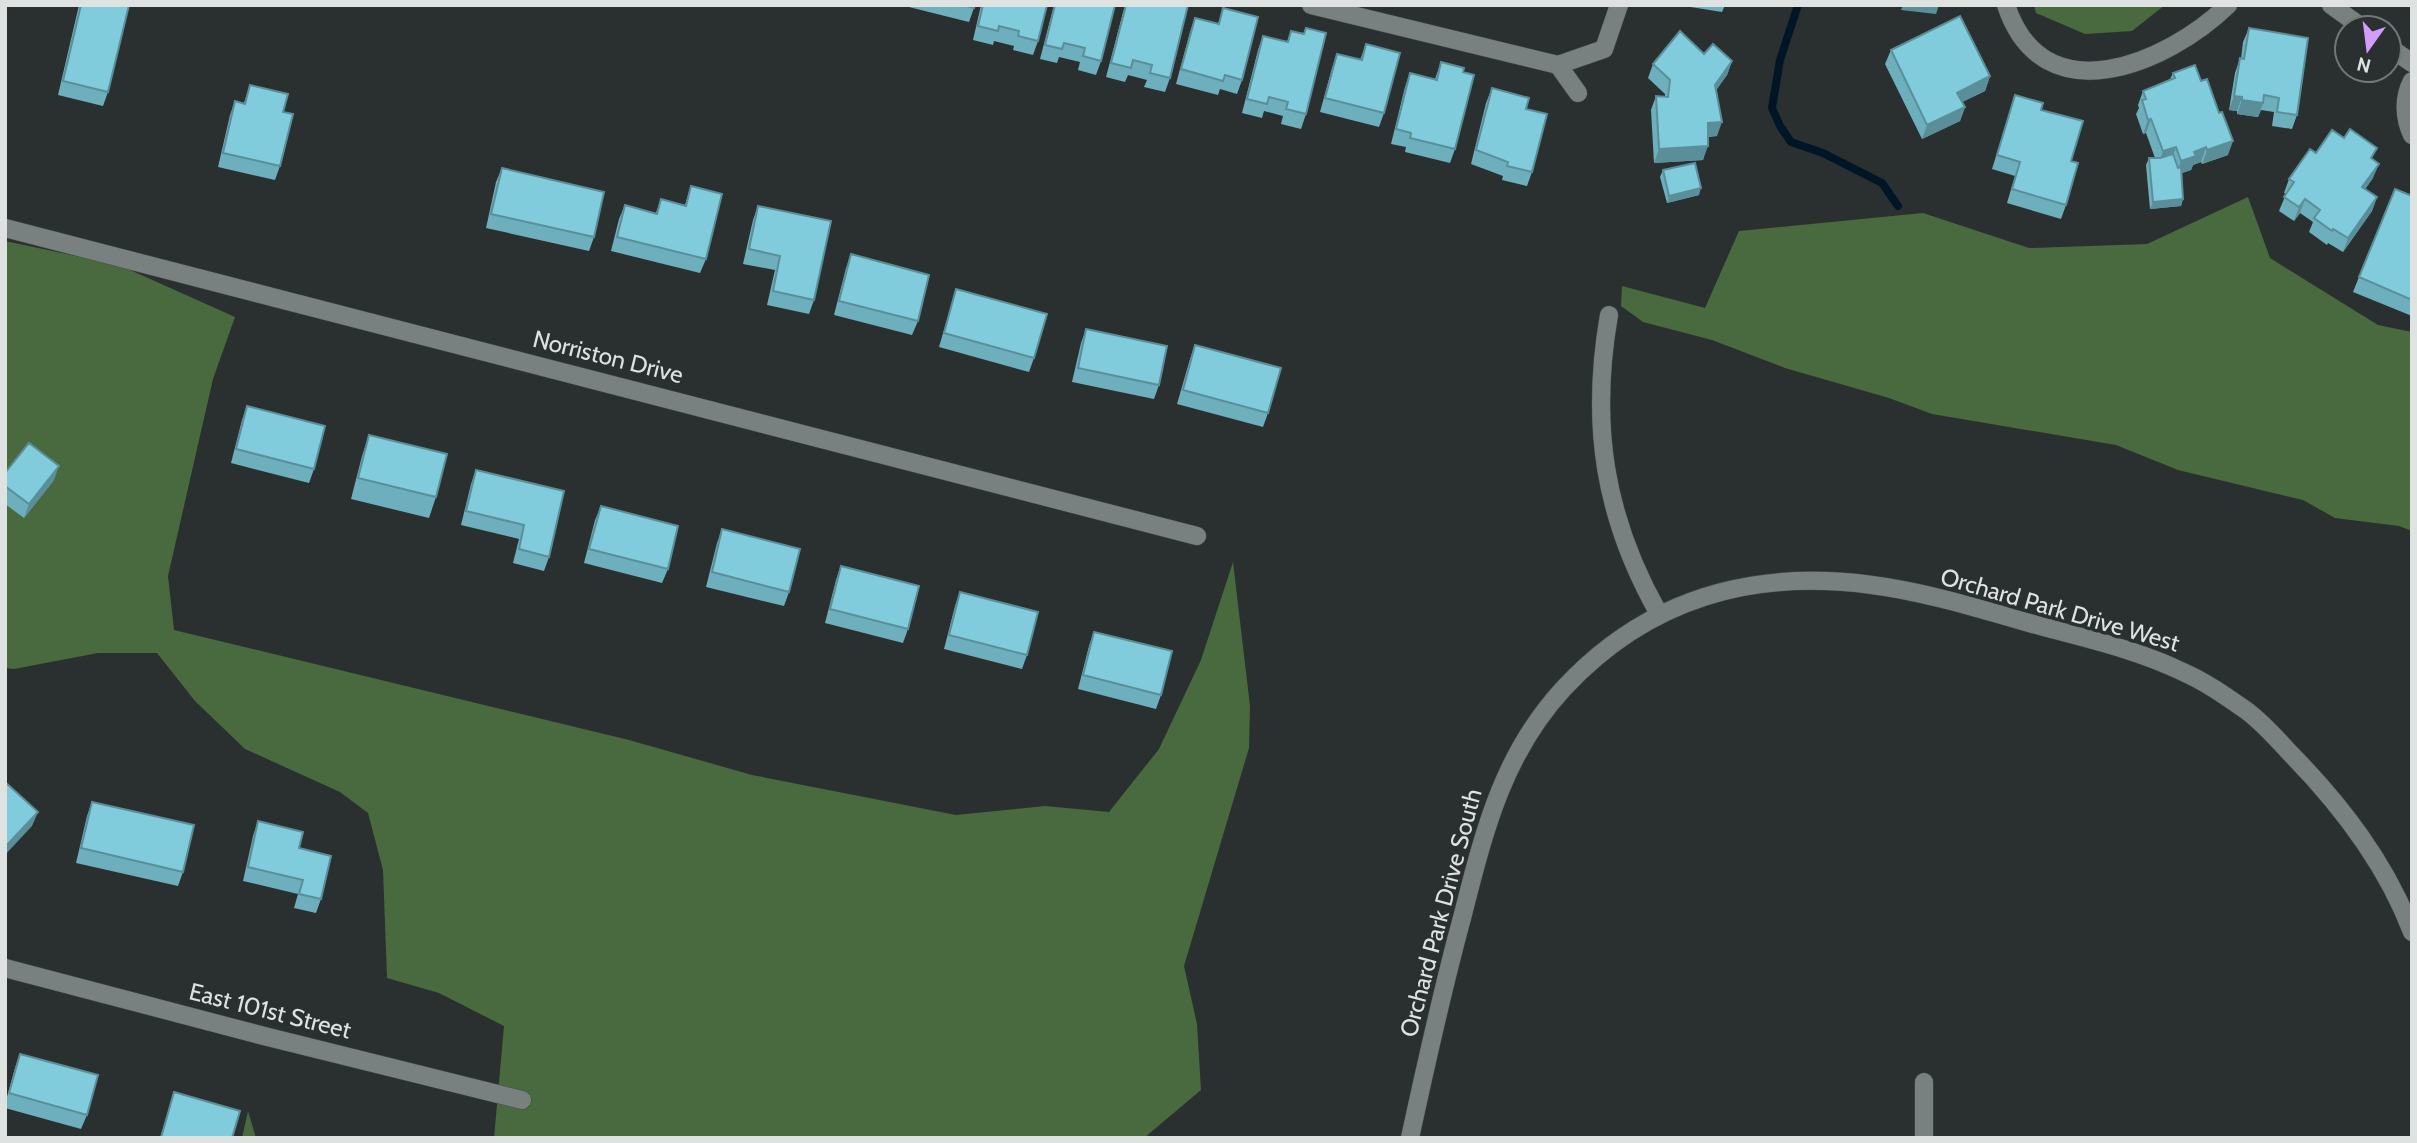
<svg xmlns="http://www.w3.org/2000/svg" width="2417" height="1143" font-family="Cabin,sans-serif">
	<rect width="100%" height="100%" fill="#2a3030"/>
	<!-- forest -->
	<path fill="#486a3e" d="M2034 5H2165L2132 31 2085 34 2036 13Z
		M2248 197 2270 258 2378 325 2412 332V531L2399 526 2335 518 2303 500 2178 470 2116 445 1932 414 1889 398 1785 368 1712 340 1643 322 1621 306 1622 286 1705 308 1739 231 1923 213 2029 248 2147 244Z
		M5 241 119 265 235 317 213 379 168 576 174 630 629 740 752 775 956 815 1045 806 1109 812 1159 749 1201 660 1233 562 1250 706 1249 748 1184 966 1197 1024 1201 1090 1144 1138H494L504 1026 439 993 387 978 383 870 368 813 340 792 245 749 195 701 157 653H98L14 669 5 668Z
		M248 1111 256 1138H242Z"/>
	<g fill="none" stroke-linecap="round" stroke-linejoin="round">
		<!-- stream -->
		<path stroke="#001525" stroke-width="8" d="M1798 5 1780 60 1772 108 1780 126 1791 142 1823 153 1882 183 1898 206"/>
		<!-- minor casing -->
		<g stroke="#474d4c" stroke-width="19">
			<path id="minor" d="M1311 5 1558 65 1604 49 1619 5
				M2006 5C2043 117 2167 64 2228 5
				M2331 5 2363 28
				M2389 47 2412 63
				M1558 65 1578 93
				M2412 81C2403 98 2404 118 2412 135
				M5 228 1197 536
				M1609 315C1590 424 1604 517 1659 614
				M5 968 264 1036 522 1100
				M1924 1082V1138
				M1410 1138C1426 1064 1442 991 1462 918 1484 832 1502 755 1564 688 1648 598 1752 569 1872 585 1926 592 1980 609 2033 624 2083 638 2136 649 2183 672 2206 682 2227 697 2247 711 2263 723 2277 739 2290 753 2341 805 2386 863 2412 932"/>
		</g>
		<!-- minor -->
		<use href="#minor" stroke="#798180" stroke-width="18"/>
	</g>
	<!-- wall -->
	<path fill="#6eafbd" d="M79 5H129L108 92 103 106 58 95Z
		M909 5H975L969 22 909 7Z
		M981 5H1047L1038 41 1033 55 1013 50 1014 46 994 41 993 45 973 40Z
		M1054 5H1115L1101 61 1096 75 1078 70 1080 62 1059 57 1057 63 1040 59Z
		M1125 5H1188L1170 78 1165 92 1144 87 1147 80 1128 75 1125 82 1106 77Z
		M1678 5H1725L1722 12Z
		M1223 8 1242 80 1237 94 1220 89 1218 95 1176 84 1190 32 1195 18 1218 24Z
		M1306 28V114L1301 129 1281 124 1283 116 1264 111 1262 118 1242 113 1258 50 1263 36 1287 42 1291 31 1303 34Z
		M2249 28 2297 115 2292 129 2272 126 2274 112 2261 110 2258 117 2237 114V111L2229 110 2235 73 2240 58 2241 59 2243 42Z
		M1366 44 1384 113 1379 127 1320 112 1332 68 1337 54 1360 60Z
		M1891 50 1990 76 1985 91 1962 102 1965 107 1960 121 1922 139 1885 64Z
		M1704 54 1732 61 1727 75 1716 90 1717 136 1708 137 1703 160 1654 163 1651 110 1656 96H1665V94L1648 78 1653 64Z
		M1441 62 1455 149 1450 163 1405 152 1406 147 1391 144 1405 87 1410 73 1435 79Z
		M2173 73 2228 155 2202 164 2201 162 2193 165 2191 170 2182 173 2183 199 2181 206 2150 209 2146 165 2149 158H2155L2146 133 2143 134 2136 114 2139 108 2138 105 2143 91 2170 79Z
		M250 85 283 112 280 166 275 180 218 167 230 115 235 101 244 103Z
		M1492 88 1526 109 1532 172 1527 186 1502 180 1503 176 1471 164 1486 103Z
		M2015 95 2041 110 2071 161 2066 205 2061 219 2007 203 2015 176 1992 169Z
		M2316 153 2373 160V178L2365 189 2377 197 2372 211 2343 252 2328 243 2327 245 2309 232 2313 222 2300 213 2294 221 2279 211 2286 194 2284 193 2289 179Z
		M502 168 594 237 589 251 486 228 496 182Z
		M1663 170 1699 195 1667 203 1660 177Z
		M691 186 706 259 700 273 611 251 619 219 625 205 656 213 661 199 685 205Z
		M2412 196V316L2353 292 2359 277Z
		M758 206 814 300 809 314 767 305 775 270 743 264 753 220Z
		M851 254 918 321 912 335 834 315 846 268Z
		M956 289 1034 358 1029 372 939 347Z
		M1086 329 1159 385 1154 399 1072 382 1081 343Z
		M1195 345 1268 413 1263 427 1177 404 1190 359Z
		M247 406 314 469 309 483 231 463 242 420Z
		M369 435 436 497 429 518 351 499 362 456Z
		M476 470 564 491 549 557 544 571 513 563 519 539 461 525 471 484Z
		M5 473 54 480 24 518 5 504Z
		M601 506 668 569 662 583 584 563 595 520Z
		M722 529 789 592 784 606 706 587 717 543Z
		M841 566 908 629 903 643 825 623 836 580Z
		M960 592 1027 655 1022 669 944 649 955 606Z
		M1094 632 1161 695 1156 709 1078 689 1089 646Z
		M92 802 183 872 178 886 76 863 87 816Z
		M258 821 299 848 321 899 316 913 294 908 298 894 243 881 253 836Z
		M20 1054 87 1115 81 1129 5 1108V1104L15 1068Z
		M174 1092 232 1138H160Z"/>
	<!-- shaded-wall -->
	<path fill="#5a8f9a" d="M1881 5H1902L1901 7Z
		M1903 5H1939L1936 14 1901 10Z
		M1732 61 1727 75 1710 99 1715 85Z
		M1990 76 1985 91 1952 107 1957 93Z
		M2234 96 2242 97 2237 111 2229 110Z
		M2242 100 2263 103 2258 117 2237 114Z
		M1965 107 1960 121 1922 139 1927 125Z
		M2151 119 2146 133 2143 134 2148 120Z
		M1722 122 1717 136 1703 137 1708 123Z
		M2233 141 2228 155 2202 164 2207 150Z
		M1708 146 1703 160 1654 163 1659 149Z
		M2176 147 2171 161 2158 166 2163 151Z
		M2206 147 2201 162 2193 165 2191 170 2176 175 2181 161 2194 152Z
		M2379 164 2373 178 2357 201 2362 187Z
		M1701 188 1699 195 1667 203 1669 196Z
		M2377 197 2372 211 2343 252 2348 238Z
		M2183 199 2181 206 2150 209 2153 202Z
		M2305 199 2300 213 2294 221 2299 207Z
		M59 466 54 480 24 518 29 504Z
		M38 812 32 826 5 855V847Z"/>
	<!-- building -->
	<path fill="#80ccdc" stroke="#5a8f9a" stroke-width="2" d="M81 5H129L108 92 63 81Z
		M963 5H975L974 8Z
		M983 5H1047L1038 41 1018 36 1019 31 999 26 998 31 978 26Z
		M1055 5H1115L1101 61 1083 56 1085 48 1064 43 1062 49 1045 45Z
		M1126 5H1188L1170 78 1150 73 1152 65 1133 60 1131 68 1111 63Z
		M1223 8 1258 17 1242 80 1225 75 1223 81 1181 69 1195 18 1219 24Z
		M1960 16 1990 76 1957 93 1965 107 1927 125 1891 50Z
		M1306 28 1326 33 1306 114 1286 109 1288 102 1269 97 1267 104 1247 99 1263 36 1288 42 1291 31 1304 34Z
		M2249 28 2308 38 2297 115 2277 112 2279 98 2264 95 2263 103 2242 100V97L2234 96 2240 58 2244 59Z
		M1680 31 1704 54 1713 44 1732 61 1715 85 1722 122 1708 123V146L1659 149 1656 96 1668 97 1670 80 1653 64Z
		M1366 44 1400 53 1384 113 1325 98 1337 54 1362 60Z
		M1441 62 1464 68 1463 72 1474 75 1455 149 1410 138 1411 133 1396 129 1410 73 1437 80Z
		M2195 65 2201 81 2207 79 2219 113 2222 112 2233 141 2207 150 2206 147 2194 152 2196 156 2181 161 2176 147 2163 151 2151 119 2148 120 2142 100 2146 99 2143 91 2175 78 2173 73Z
		M250 85 288 94 283 112 293 114 280 166 223 153 235 101 245 104Z
		M1492 88 1529 98 1526 109 1547 114 1532 172 1507 166 1508 162 1476 150Z
		M2015 95 2043 103 2041 110 2083 121 2071 161 2078 163 2066 205 2012 189 2020 162 1997 155Z
		M2350 129 2377 148 2371 158 2379 164 2362 187 2377 197 2348 238 2333 229 2332 231 2314 218 2320 210 2305 199 2299 207 2284 197 2294 182 2289 179 2310 149 2316 153 2332 130 2344 138Z
		M2173 154 2178 168 2181 167 2183 199 2153 202 2149 158H2160Z
		M1695 163 1701 188 1669 196 1663 170Z
		M502 168 604 192 594 237 491 214Z
		M691 186 722 194 706 259 617 237 625 205 657 214 661 199 686 206Z
		M2395 189 2412 196V300L2359 277Z
		M758 206 831 221 814 300 773 291 780 256 749 249Z
		M851 254 929 275 918 321 839 301Z
		M956 289 1047 314 1034 358 944 333Z
		M1086 329 1167 346 1159 385 1078 368Z
		M1195 345 1281 368 1268 413 1183 390Z
		M247 406 325 426 314 469 236 449Z
		M369 435 447 454 436 497 358 478Z
		M29 443 59 466 29 504 5 486V473Z
		M476 470 564 491 549 557 519 549 524 525 466 511Z
		M601 506 678 526 668 569 589 549Z
		M722 529 800 549 789 592 712 572Z
		M841 566 919 586 908 629 830 609Z
		M960 592 1038 612 1027 655 949 635Z
		M1094 632 1172 651 1161 695 1083 675Z
		M5 782 38 812 5 847Z
		M92 802 194 825 183 872 81 848Z
		M258 821 303 832 299 848 331 856 321 899 299 894 303 880 248 867Z
		M20 1054 98 1075 87 1115 9 1093Z
		M174 1092 240 1111 232 1138H161Z"/>
	<g text-anchor="middle" stroke-width="7" stroke-linejoin="round" paint-order="stroke">
		<!-- street labels -->
		<g font-size="24" fill="#dee2e1" stroke="#2a3030">
			<text transform="translate(608 357) rotate(14)" y="8">Norriston Drive</text>
			<text transform="translate(2060 610) rotate(16)" y="8">Orchard Park Drive West</text>
			<text transform="translate(1441 913) rotate(-75)" y="8">Orchard Park Drive South</text>
			<text transform="translate(270 1011) rotate(14)" y="8">East 101st Street</text>
		</g>
	</g>
	<!-- border -->
	<rect width="2417" height="1143" fill="none" stroke="#dee2e1" stroke-width="14"/>
	<!-- north arrow -->
	<g transform="translate(2368 49) rotate(194)"><circle r="33" fill="#2a3030" stroke="#727777" stroke-width="2"/>
	<path d="M0-5L12 26L0 18L-12 26Z" fill="#d49cfc"/>
	<text y="-10" font-size="19" font-weight="bold" text-anchor="middle" fill="#dee2e1">N</text>
	</g>
</svg>
